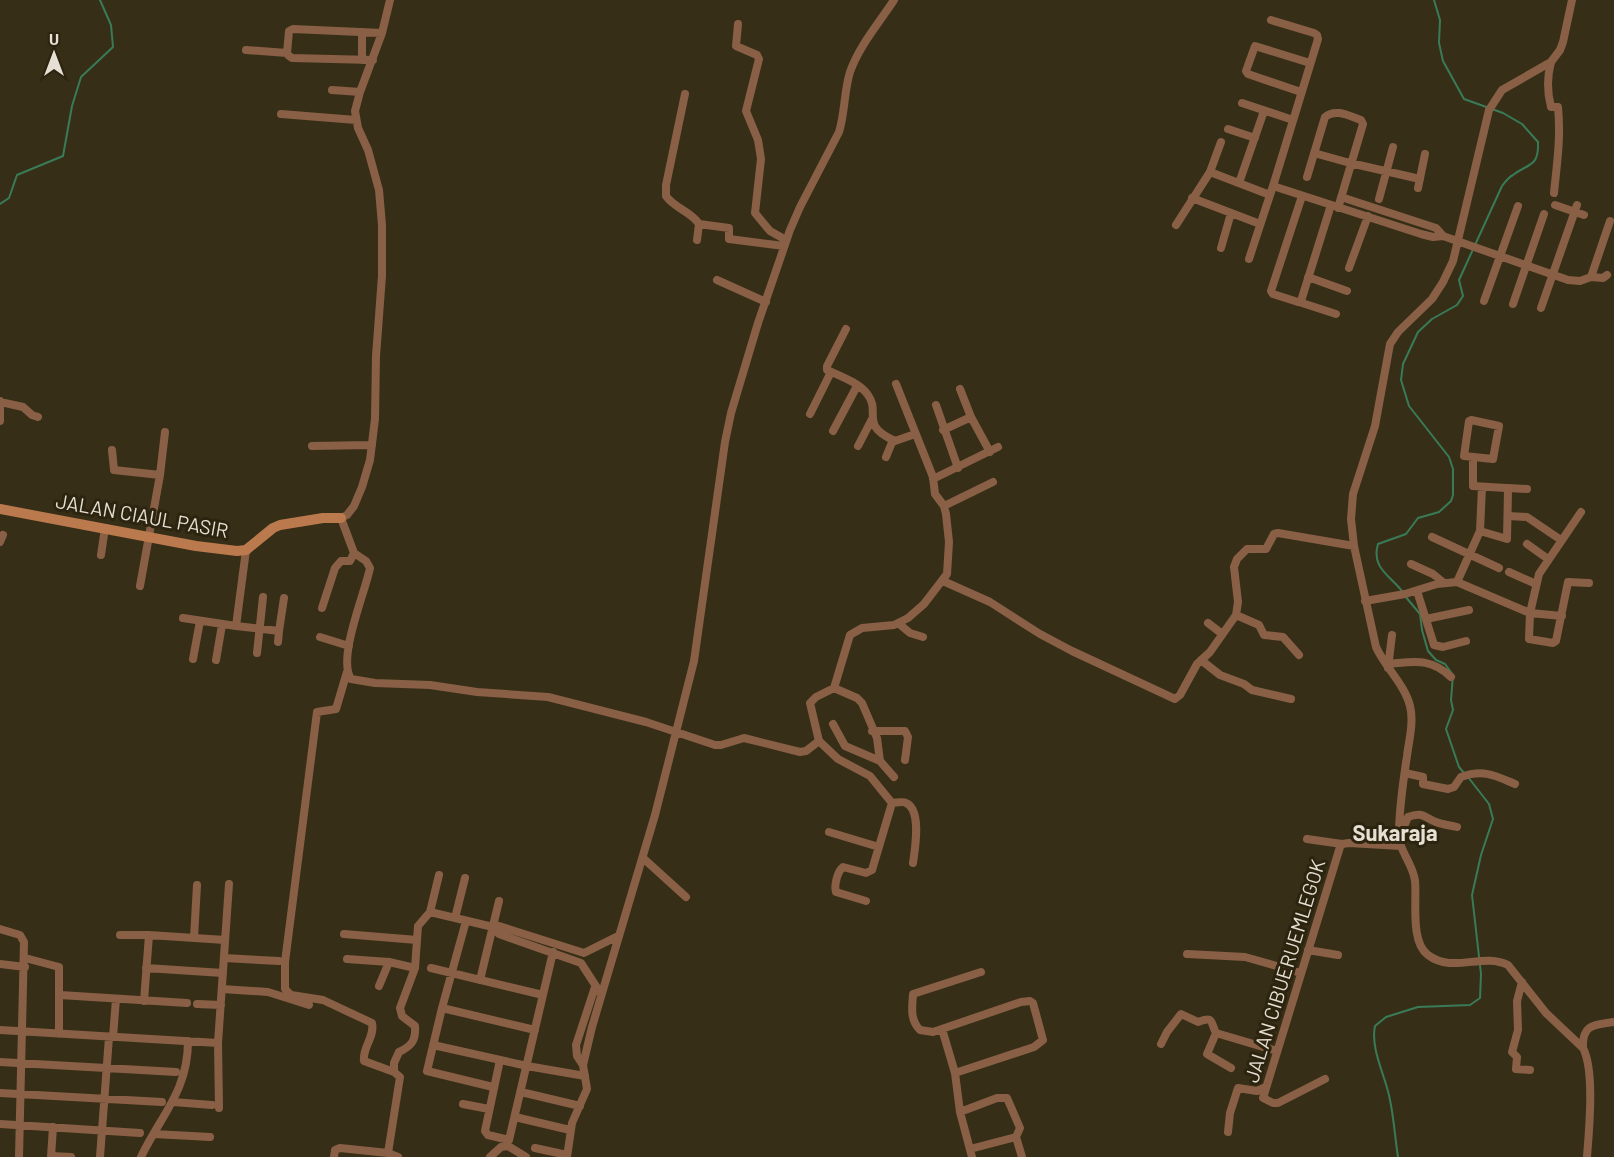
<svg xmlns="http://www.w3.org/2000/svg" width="1614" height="1157" font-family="Barlow,sans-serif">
	<rect width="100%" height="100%" fill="#372e18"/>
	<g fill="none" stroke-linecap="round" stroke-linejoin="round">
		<!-- stream -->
		<path stroke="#397b57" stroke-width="2" d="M0 204 9 198 17 175 63 156 72 106 81 77 113 47 111 25 100 0
			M1402 591C1389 575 1371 567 1378 544L1406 534 1418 518 1439 512 1451 501 1453 495V469L1449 457 1409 406 1401 380 1403 364 1418 332 1432 319 1457 305 1463 296 1459 280 1502 186C1505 182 1509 177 1513 175 1528 163 1539 168 1538 142L1522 124 1503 113 1464 99 1443 61 1439 43 1440 20 1434 0
			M1405 596 1420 614 1422 630 1428 651 1436 660 1445 664 1453 675 1451 700 1453 710 1446 729 1459 767 1464 773
			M1398 1157C1395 1138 1394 1119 1390 1100 1386 1077 1370 1049 1375 1026L1386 1017 1418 1007 1470 1005 1480 998 1481 974 1472 895 1481 855 1493 819 1489 804 1468 777"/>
		<!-- street -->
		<path stroke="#896045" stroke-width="8" d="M390 0 382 33 360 92 355 111 358 128 368 150 379 190 382 225V276L376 356 375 419 370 460 362 487 354 506 347 515 341 518 354 553 366 561 370 568C365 593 337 658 351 679L375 683 430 685 477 692 548 697 646 722 715 745H721L744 738 800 752 806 751 819 741 810 703 816 697 834 688 850 635 862 628 894 625 908 618 924 604 947 574 949 542 946 514 944 506 935 494 933 477 896 384
			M1572 0 1563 42 1560 50 1551 62 1502 90 1489 110 1453 261 1443 282 1432 299 1398 332 1390 344 1375 426 1353 494 1351 519 1354 546 1376 647C1385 667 1405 685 1410 706 1414 722 1409 740 1407 756 1403 782 1399 808 1399 834 1398 850 1413 863 1415 881 1417 901 1410 942 1428 955 1453 974 1483 952 1508 965L1546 1013 1583 1048C1595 1071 1589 1130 1587 1157
			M1271 20 1314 33 1317 35 1318 39 1273 186
			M738 24 736 46 757 55 759 59 746 111 758 140 761 159 755 213 770 231 786 240
			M246 50 287 53
			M362 60V32
			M373 60 292 58 288 55 287 53 289 31 293 29 382 33
			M1551 62C1547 77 1547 92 1551 107H1558C1561 139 1557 162 1554 193
			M332 90 360 92
			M1301 92 1248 74 1246 71 1255 46 1310 63
			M685 94 666 185V196C674 208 692 212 699 224L729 228V239L784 246
			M1242 103 1293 120
			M281 114 356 120
			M1228 129 1255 138
			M1314 153 1350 163 1420 179
			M1210 172 1221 142
			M1307 177 1325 117C1336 108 1349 116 1361 120L1363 124 1338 208
			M1239 183 1264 111
			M1418 188 1425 154
			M1302 196 1271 291 1273 294 1298 302 1301 301 1331 205
			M1341 197 1436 228 1443 236
			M1192 198 1260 224
			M1379 199 1393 147
			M1555 205 1584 215
			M1176 225 1210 172 1270 195
			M697 240 699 224
			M1221 248 1231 213
			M1249 259 1273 186 1421 234 1433 237 1443 236 1568 280 1580 281 1591 277 1610 221
			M1349 268 1368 216
			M1308 277 1347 291
			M1591 277 1603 278 1607 275
			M717 280 766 302
			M1484 301 1518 206
			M1299 302 1336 314
			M1513 304 1544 214
			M1541 308 1577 205
			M846 329 827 366V370C840 376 860 383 868 395 881 413 859 425 895 441L915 434
			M960 389 971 417 990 452
			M0 401V421
			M0 402 23 407 32 415 38 417
			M936 405 958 468
			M810 414 831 372
			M1471 420 1499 426 1493 459 1464 456 1469 421Z
			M943 430 971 417
			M833 431 857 386
			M312 446 372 445
			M858 446 872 419
			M112 450 114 470 160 475
			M886 457 893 440
			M1473 458V486L1506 488 1508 490 1507 539 1480 531
			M933 479 998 447
			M1508 488 1527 489
			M944 506 993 482
			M1581 512 1539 574 1530 613 1529 639 1553 643 1556 641 1568 582 1589 583
			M1508 516 1527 517 1561 540
			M1432 537 1499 568
			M0 542 3 535
			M1527 544 1548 559
			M101 555 105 528
			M1411 564 1433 574 1444 583
			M1509 572 1536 584
			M943 581 990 602 1040 634 1072 651 1175 699 1180 695 1197 664 1210 652 1236 615 1238 602 1234 567 1237 559 1247 549H1266L1274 534 1278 533 1354 546
			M1457 582 1480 531 1482 487
			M140 586 160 475 165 432
			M1417 591 1434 645 1443 647 1466 641
			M1365 601 1405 594 1437 584 1457 582 1530 613 1562 616
			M322 608 335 568 341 561H350L354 553
			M1236 615 1259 625 1264 635 1283 637 1299 655
			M183 618 236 626 246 550
			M1426 619 1469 610
			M898 623 910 633 923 637
			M1208 623 1221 633
			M236 626 279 631 284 598
			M320 637 349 646
			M278 642 279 631
			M257 653 263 597
			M193 659 200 621
			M216 660 222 625
			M1201 660 1220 675 1244 684 1252 690 1291 699
			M1388 664C1414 662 1430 657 1451 677
			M1388 668 1392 635
			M347 672 336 709 317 712 285 962V989L291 995 323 1000 372 1023C375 1037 362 1048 364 1061L394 1072 400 1077 388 1153
			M834 688 857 698 862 703 877 738 880 761
			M833 724 845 746 880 761 894 777
			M872 731H905L908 737 905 760
			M819 741 838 759 870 776 892 803
			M1405 773 1423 777V784L1448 789 1454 787 1461 777C1483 769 1494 775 1515 784
			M892 803C896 803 903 801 906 803 922 810 915 849 913 863
			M1400 831 1403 829 1408 817C1423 811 1425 818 1436 822 1443 825 1450 825 1457 827
			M829 832 879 847
			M1307 839 1342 844
			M643 858 686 897
			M866 901 836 892C834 886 837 872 843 867L866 873 872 870 892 803
			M430 912 493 927 499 926 584 953 616 937
			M455 918 465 878
			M466 921 442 1008 427 1071 493 1087
			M493 927 499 934 581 963 601 994
			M0 929 20 935 24 942 19 1157
			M344 934 417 940
			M120 935H149L225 940
			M194 938 197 885
			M1308 950 1338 955
			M1187 954 1245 957 1301 973
			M25 958 59 967V1034
			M224 958 279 961
			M347 959 389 962 415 968
			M0 964 25 967
			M146 968 223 973
			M431 968 543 995
			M480 980 499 901
			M1522 982 1517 1001 1518 1030 1512 1052 1517 1057 1516 1069 1530 1070
			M379 986 389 962
			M222 989 268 992 309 1005
			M60 995 187 1003
			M144 1001 149 935
			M197 1004 221 1005
			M442 1008 535 1030
			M942 1029 955 1073 960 1112 972 1157
			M0 1030 218 1043
			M1216 1033 1207 1054 1231 1068
			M113 1037 116 999
			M1161 1044 1167 1032 1181 1014 1198 1022C1214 1016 1210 1021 1216 1033L1277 1051
			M433 1045 527 1066 585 1076
			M1583 1048C1582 1024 1594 1025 1614 1022
			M500 1060 485 1131 488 1135 509 1140 553 952
			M0 1062 176 1072
			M583 1065 577 1056 576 1045 595 987
			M394 1072V1063L399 1052C412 1046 416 1040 415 1026L402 1016 400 1008 415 968 418 926 430 912 439 875
			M955 1073 1034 1047 1043 1040 1033 1003 1030 1001 1021 1002 933 1032 920 1030C910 1020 912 1008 913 994L981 972
			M1325 1079 1278 1103H1273L1263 1098 1340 847 1342 844 1349 843 1401 846
			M521 1092 580 1106
			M0 1093 162 1102
			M173 1102 212 1105
			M463 1104 489 1109
			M219 1108 218 1043 229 884
			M960 1112 997 1098H1007L1020 1128 1016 1137 1022 1157
			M515 1117 570 1130
			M0 1124 140 1133
			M1228 1132 1230 1113 1238 1088 1257 1091 1266 1087
			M154 1134 210 1137
			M535 1148 567 1155
			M970 1149 1016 1137
			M51 1156 71 1157
			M51 1157 53 1127
			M100 1157 109 1037
			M141 1157C161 1115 188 1091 188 1041
			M334 1157 335 1150 340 1148 388 1153 398 1157
			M490 1157 501 1147 508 1146 526 1157
			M567 1157 572 1123 587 1089 583 1065 592 1027 655 815 694 661 725 442 731 413 758 323 790 230 800 207 839 132C845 113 844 91 850 72 859 46 879 23 894 0"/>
		<!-- secondary -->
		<path stroke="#bb7a4e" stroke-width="10" d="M0 509 196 546 237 551 246 550 273 528 280 525 323 518H341"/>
	</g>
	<g text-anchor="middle" stroke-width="6" stroke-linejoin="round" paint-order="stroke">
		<!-- street labels -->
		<g font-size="20" fill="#e5e0d3" stroke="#2d240f">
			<text transform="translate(142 516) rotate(10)" y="7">JALAN CIAUL PASIR</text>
			<text transform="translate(1285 971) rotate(-73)" y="7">JALAN CIBUERUEMLEGOK</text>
		</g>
		<!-- quarter labels -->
		<g font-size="22" font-weight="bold" fill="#e5e0d3" stroke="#2d240f">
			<text x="1395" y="841">Sukaraja</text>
		</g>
	</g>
	<!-- north arrow -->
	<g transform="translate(54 54)" stroke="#2d240f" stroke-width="4.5" paint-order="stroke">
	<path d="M0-4.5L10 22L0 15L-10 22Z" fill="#e5e0d3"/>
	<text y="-9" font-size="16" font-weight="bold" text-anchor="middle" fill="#e5e0d3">U</text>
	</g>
</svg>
